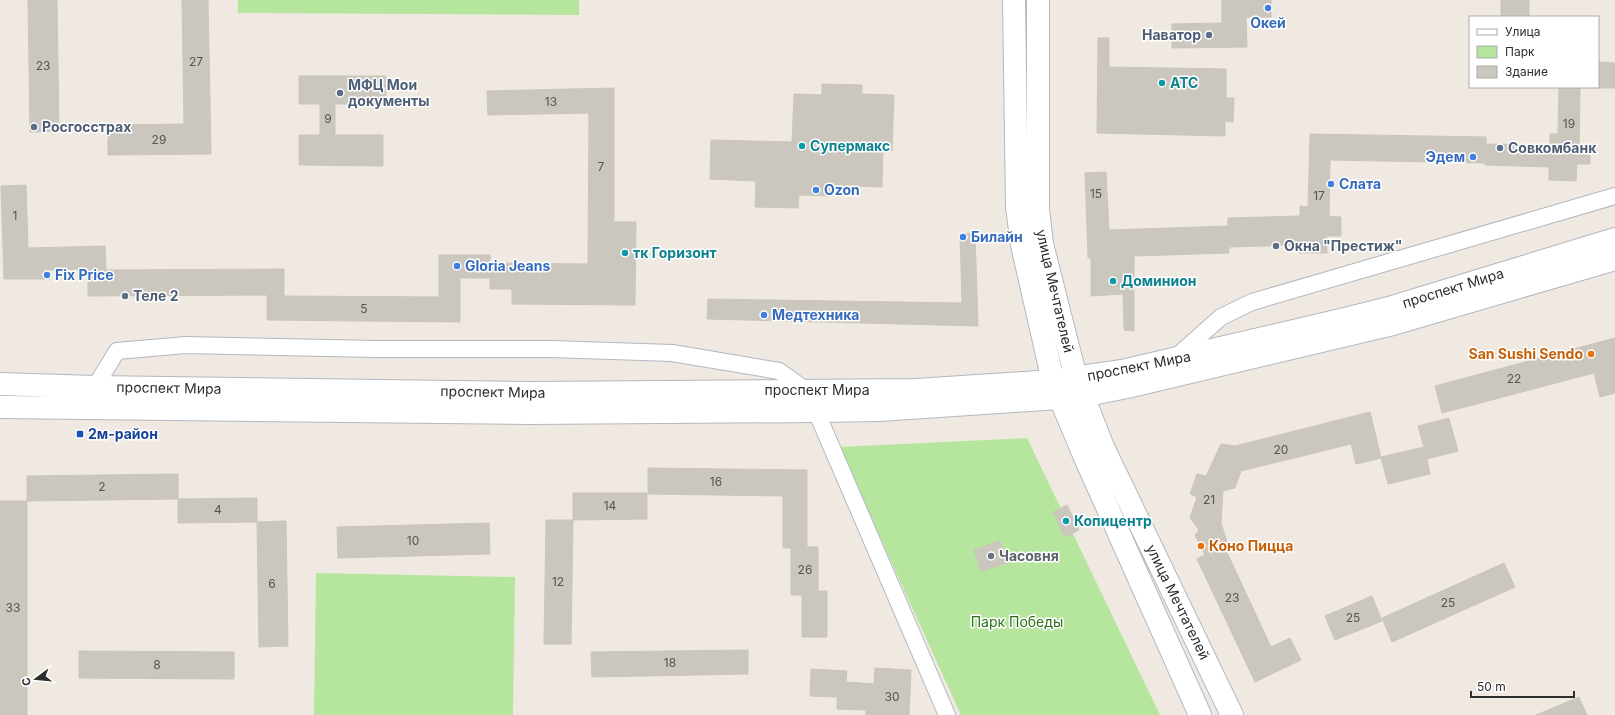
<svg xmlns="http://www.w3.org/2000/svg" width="1615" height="715" font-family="Inter,sans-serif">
	<rect width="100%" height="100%" fill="#efe9e1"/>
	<!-- green -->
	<path fill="#b6e59e" d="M238 0H579V15L238 13Z
		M1027 438 1160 715H961L839 447Z
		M316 573 515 577 513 715H314Z"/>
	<!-- building -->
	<path fill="#cbc7bf" stroke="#cbc5ba" d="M28 0H57L59 131 30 132Z
		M182 0H208L211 154 108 155V125L184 124Z
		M1222 0H1271V17H1246L1247 47 1172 48V24L1222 23Z
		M1501 0H1529V17H1501Z
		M1098 38H1109V67L1226 69V98H1234L1233 122 1225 121V136L1097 133Z
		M1598 62 1615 63V88H1598Z
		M299 76H386V104H335V135H383V166L299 165V135H320V104H299Z
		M822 84 862 85V94L894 95 892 151 883 150 882 187 831 185 830 196 799 195 798 208 755 207 756 181 710 179 711 140 792 142 794 94 822 95Z
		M1559 87H1580L1579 151 1590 152V164H1577L1576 181 1549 180V167L1485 165V163L1330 160 1329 216 1341 217V236H1327V253H1299V245L1229 247V253L1134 256V331L1124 330 1123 294 1091 296V258H1088L1085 173 1106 172 1109 230 1228 226V218L1300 216V206L1308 207 1310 134 1486 137V144L1550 145V134H1558Z
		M614 88V222H636L635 305 512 304V289H490V278H460V322L267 320V295L88 296V269L49 270 50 279H4L1 186 26 185 28 248 105 246 106 270 284 269V296L439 297V255H490V263L588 264 589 113 488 115 487 91Z
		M975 233 978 326 707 319 708 299 962 303 960 234Z
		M1615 338V393L1600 397 1594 373 1442 413 1435 386Z
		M1370 412 1381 457 1424 447 1418 426 1449 418 1458 451 1427 459 1430 474 1388 484 1381 458 1356 464 1351 444 1241 471 1235 488 1223 491 1221 523 1228 545 1224 546 1271 647 1290 638 1301 660 1255 682 1197 559 1205 555 1195 535 1199 530 1190 518 1197 497 1190 494 1197 474 1206 476 1221 444 1235 446Z
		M648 468 807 470V547H818V591H827V637H802V595H791V548H783V496L648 494Z
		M178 474V499L27 501V476Z
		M573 493H647V519L573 520Z
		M257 498V522L178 523V499Z
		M0 501H27V715H0Z
		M1067 505 1079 530 1065 537 1053 512Z
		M546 520H573L571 644H544Z
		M286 521 288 646 259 647 257 522Z
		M489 523 490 554 338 558 337 527Z
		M1000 541 1007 563 981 571 974 550Z
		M1504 563 1515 587 1392 642 1382 618Z
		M1372 596 1382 621 1335 640 1325 616Z
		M748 650V674L592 677 591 652Z
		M79 651 234 652V679L79 678Z
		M875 668 911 670 909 715H866V710L837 709V697L810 696 811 669 847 671 846 682 874 684Z
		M1579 697 1587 715H1536Z"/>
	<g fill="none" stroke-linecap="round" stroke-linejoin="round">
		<!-- street casing -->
		<g stroke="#b4b7c1" stroke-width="18">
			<path id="street" d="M1175 358 1221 317 1252 302 1615 196
				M95 387 117 351 186 345 376 349H551L672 353 779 371 806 390
				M816 411 947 715"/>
		</g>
		<!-- secondary casing -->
		<g stroke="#b4b7c1" stroke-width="24">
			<path id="secondary" d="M1014 0 1017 207 1022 245 1053 381 1083 453 1200 715
				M1038 0V209L1042 244 1076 378 1103 447 1232 715
				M0 384 95 387 531 393 917 390 1053 381 1122 371 1345 319 1389 308 1615 239
				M0 407 529 413 816 411 880 410 1059 398 1082 396 1127 387 1393 324 1615 259"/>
		</g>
		<!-- street -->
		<use href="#street" stroke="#fff" stroke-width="16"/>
		<!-- secondary -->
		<use href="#secondary" stroke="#fff" stroke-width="22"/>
	</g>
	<!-- markers -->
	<g fill="#3f7fe0" stroke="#fff" stroke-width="1.5">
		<circle cx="1268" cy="8" r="4"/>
		<circle cx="1473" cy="157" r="4"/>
		<circle cx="1331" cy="184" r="4"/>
		<circle cx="816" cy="190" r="4"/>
		<circle cx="963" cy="237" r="4"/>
		<circle cx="457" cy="266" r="4"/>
		<circle cx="47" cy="275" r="4"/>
		<circle cx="764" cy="315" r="4"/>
	</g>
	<g fill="#5c6f8a" stroke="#fff" stroke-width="1.5">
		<circle cx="1209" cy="35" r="4"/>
		<circle cx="340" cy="93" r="4"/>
		<circle cx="34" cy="127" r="4"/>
		<circle cx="1500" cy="148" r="4"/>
		<circle cx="1276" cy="246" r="4"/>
		<circle cx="125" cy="296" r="4"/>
	</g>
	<g fill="#0f9aa8" stroke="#fff" stroke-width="1.5">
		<circle cx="1162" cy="83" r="4"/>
		<circle cx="802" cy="146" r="4"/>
		<circle cx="625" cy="253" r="4"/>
		<circle cx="1113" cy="281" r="4"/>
		<circle cx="1066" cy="521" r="4"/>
	</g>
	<g fill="#e8710a" stroke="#fff" stroke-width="1.5">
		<circle cx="1591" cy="354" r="4"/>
		<circle cx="1201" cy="546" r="4"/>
	</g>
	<rect fill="#1a4fb4" stroke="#fff" stroke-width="1.5" x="76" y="430" width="8" height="8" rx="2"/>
	<circle fill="#6b7280" stroke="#fff" stroke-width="1.5" cx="991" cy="556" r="4"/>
	<g text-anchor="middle" stroke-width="3" stroke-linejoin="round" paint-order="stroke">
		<!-- number labels -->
		<g font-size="12" fill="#555452">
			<text x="196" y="66">27</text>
			<text x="43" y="70">23</text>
			<text x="551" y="106">13</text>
			<text x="328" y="123">9</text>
			<text x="1569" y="128">19</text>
			<text x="159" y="144">29</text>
			<text x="601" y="171">7</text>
			<text x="1096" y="198">15</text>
			<text x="1319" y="200">17</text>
			<text x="15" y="220">1</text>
			<text x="364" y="313">5</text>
			<text x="1514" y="383">22</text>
			<text x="1281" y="454">20</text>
			<text x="716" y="486">16</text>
			<text x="102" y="491">2</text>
			<text x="1209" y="504">21</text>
			<text x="610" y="510">14</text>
			<text x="218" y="514">4</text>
			<text x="413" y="545">10</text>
			<text x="805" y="574">26</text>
			<text x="558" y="586">12</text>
			<text x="272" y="588">6</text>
			<text x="1232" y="602">23</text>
			<text x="1448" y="607">25</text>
			<text x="13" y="612">33</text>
			<text x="1353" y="622">25</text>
			<text x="670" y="667">18</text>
			<text x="157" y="669">8</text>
			<text x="892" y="701">30</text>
		</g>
		<!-- shop labels -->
		<g font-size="14" font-weight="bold" fill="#366cbe" stroke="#fff" text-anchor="start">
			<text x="1268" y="28" text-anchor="middle">Окей</text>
			<text x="1465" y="162" text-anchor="end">Эдем</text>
			<text x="1339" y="189">Слата</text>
			<text x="824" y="195">Ozon</text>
			<text x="971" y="242">Билайн</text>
			<text x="465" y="271">Gloria Jeans</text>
			<text x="55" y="280">Fix Price</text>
			<text x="772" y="320">Медтехника</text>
		</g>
		<!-- service labels -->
		<g font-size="14" font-weight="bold" fill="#4e5e75" stroke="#fff" text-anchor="start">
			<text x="1201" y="40" text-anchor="end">Наватор</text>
			<text x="348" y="90">МФЦ Мои<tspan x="348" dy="16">документы</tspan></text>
			<text x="42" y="132">Росгосстрах</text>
			<text x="1508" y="153">Совкомбанк</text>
			<text x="1284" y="251">Окна "Престиж"</text>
			<text x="133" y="301">Теле 2</text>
		</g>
		<!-- culture labels -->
		<g font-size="14" font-weight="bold" fill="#0d838f" stroke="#fff" text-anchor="start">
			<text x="1170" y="88">АТС</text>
			<text x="810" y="151">Супермакс</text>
			<text x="633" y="258">тк Горизонт</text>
			<text x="1121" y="286">Доминион</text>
			<text x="1074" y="526">Копицентр</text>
		</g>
		<!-- street labels -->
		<g font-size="14" fill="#2e2e2e" stroke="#fff">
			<text transform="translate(1453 288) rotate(-17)" y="5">проспект Мира</text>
			<text transform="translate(1055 291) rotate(77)" y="5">улица Мечтателей</text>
			<text transform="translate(1139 366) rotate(-11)" y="5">проспект Мира</text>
			<text transform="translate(169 388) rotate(1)" y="5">проспект Мира</text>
			<text x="817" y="395">проспект Мира</text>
			<text transform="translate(493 392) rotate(1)" y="5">проспект Мира</text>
			<text transform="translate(1178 602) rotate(64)" y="5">улица Мечтателей</text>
		</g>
		<!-- food labels -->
		<g font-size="14" font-weight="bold" fill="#c56008" stroke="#fff" text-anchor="end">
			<text x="1583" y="359">San Sushi Sendo</text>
			<text x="1209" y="551" text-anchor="start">Коно Пицца</text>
		</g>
		<!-- transit labels -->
		<g font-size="14" font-weight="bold" fill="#164399" stroke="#fff" text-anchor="start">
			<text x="88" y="439">2м-район</text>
		</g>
		<!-- worship labels -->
		<g font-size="14" font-weight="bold" fill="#5b616d" stroke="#fff" text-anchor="start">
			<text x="999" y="561">Часовня</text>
		</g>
		<!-- park labels -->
		<g font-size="14" fill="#2c6e1b" stroke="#fff">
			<text x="1017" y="627">Парк Победы</text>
		</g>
	</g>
	<!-- legend -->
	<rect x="1469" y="16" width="130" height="72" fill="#ffffff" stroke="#ababab"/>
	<rect x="1477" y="29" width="20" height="6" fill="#ffffff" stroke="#ababab"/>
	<text x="1505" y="36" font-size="12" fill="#2e2e2e">Улица</text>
	<rect x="1477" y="46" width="20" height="12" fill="#b6e59e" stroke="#ababab"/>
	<text x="1505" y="56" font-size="12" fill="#2e2e2e">Парк</text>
	<rect x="1477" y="66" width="20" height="12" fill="#cbc7bf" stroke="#ababab"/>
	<text x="1505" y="76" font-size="12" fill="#2e2e2e">Здание</text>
	<!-- north arrow -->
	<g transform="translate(36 679) rotate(254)" stroke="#ffffff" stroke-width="3" paint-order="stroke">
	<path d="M0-3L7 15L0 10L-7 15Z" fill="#2e2e2e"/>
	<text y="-6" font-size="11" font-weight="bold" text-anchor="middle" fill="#2e2e2e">С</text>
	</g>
	<!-- scale -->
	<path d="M1471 691v6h103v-6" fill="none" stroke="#2e2e2e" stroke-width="2"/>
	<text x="1477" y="691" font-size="12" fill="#2e2e2e" stroke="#ffffff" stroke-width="3" paint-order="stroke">50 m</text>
</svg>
